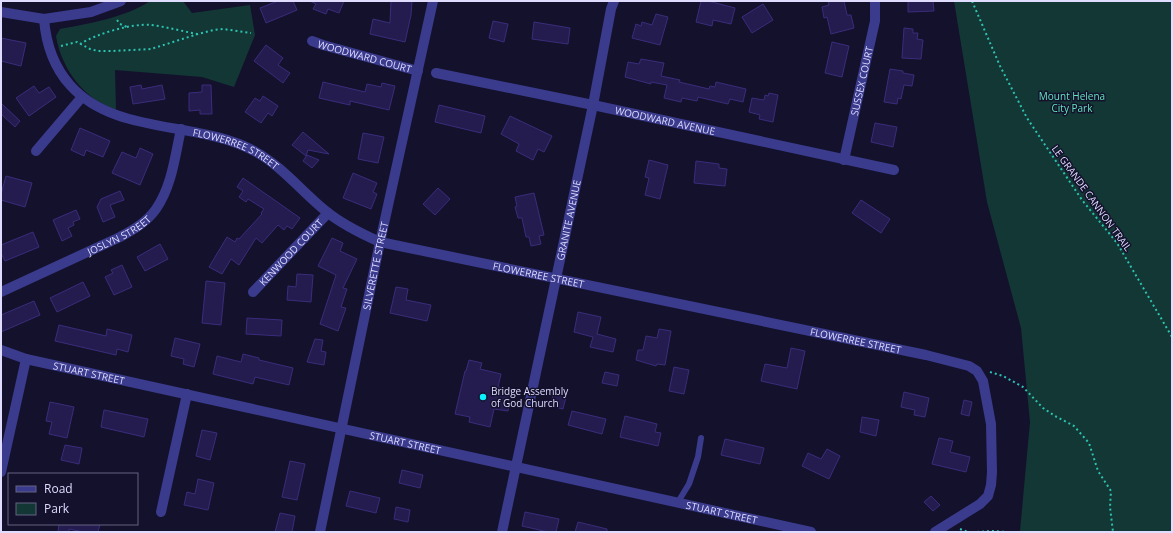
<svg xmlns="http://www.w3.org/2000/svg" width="1173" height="533" font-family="'Open Sans',sans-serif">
	<rect width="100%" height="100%" fill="#14112d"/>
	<!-- green -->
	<path fill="#133734" d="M150 1H183L192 13 250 5 255 35 234 87 202 77 115 70 116 110C109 107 102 104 96 100 75 86 60 61 56 36L60 29C87 24 127 17 150 1Z
		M954 1H1172V532L1020 531 1030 422 1021 328 987 202Z"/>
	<!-- building -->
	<path fill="#241c4e" stroke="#392d7b" d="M278 1H293L297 10 266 23 260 8Z
		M310 1H344L339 13 328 9 326 14 313 9 316 4Z
		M391 1H412L411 15 405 42 370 34 373 19 390 23Z
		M701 1H708L735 8 731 24 713 20 712 26 696 22Z
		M828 1H844L847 15H851L854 28 831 34 827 17 824 18 822 7 829 5Z
		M908 1H933L934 11 908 12Z
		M763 4 773 20 752 33 742 17Z
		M656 14 668 17 660 45 632 38 636 24 641 26 642 22 652 25Z
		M493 21 508 24 504 42 489 38Z
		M534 22 570 28 568 44 532 39Z
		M904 28 913 29V33H918L917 39 923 40 921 59 902 58Z
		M1 38 26 43 21 66 1 61Z
		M832 42 849 46 842 77 825 73Z
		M266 45 283 58 278 65 290 73 283 83 254 61Z
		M641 59 664 63 661 76 680 80 679 82 709 89 710 86 715 87 716 82 746 89 743 102 730 99 728 104 698 97 697 101 682 98 681 102 664 98 667 85 651 82V84L625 77 628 62 639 64Z
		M890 69 903 71V73L914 75 912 86 904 85 901 99 898 98 897 104 884 102Z
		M323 82 365 92 367 84 381 87 382 83 395 86 389 110 350 101V105L319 98Z
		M141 85 142 89 162 85 165 99 133 104 130 87Z
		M202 85H211L212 114H200V110L189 111V93L202 92Z
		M34 86 39 93 49 87 56 97 29 116 16 98Z
		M769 93 778 95 773 122 759 119 760 115 749 112 752 98 764 100 765 95 768 96Z
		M263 96 278 106 272 116 268 113 261 123 245 112 255 98 260 101Z
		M1 103 20 121 15 127 1 114Z
		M439 105 485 116 481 133 435 122Z
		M510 116 552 136 544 152 538 149 533 160 516 151 519 144 501 134Z
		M875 123 897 127 893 147 871 142Z
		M80 128 110 141 103 157 86 150 84 156 71 150Z
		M303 132 329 154 308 150 306 156 292 145Z
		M363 133 384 137 378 163 358 159Z
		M140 148 153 154 140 185 112 173 122 152 136 158Z
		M307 155 319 160 312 168 303 161Z
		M649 160 668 165 660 199 645 195 649 178 645 177Z
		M696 161 719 164V168L727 169 725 186 694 183Z
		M353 173 377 183 373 192 377 194 371 209 343 198Z
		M6 176 32 183 25 207 1 200V194Z
		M243 178 300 218 292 229 287 226 284 230 278 225 262 243 256 238 239 265 231 259 222 274 209 267 227 237 235 242 237 238 239 239 262 214 261 213 264 209 248 199 246 202 239 197 243 191 237 187Z
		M438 188 450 199 435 215 423 204Z
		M120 191 124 200 110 205 115 217 103 222 97 207 101 199Z
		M534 193 544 235 539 236 541 244 531 246 529 237H526L522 218H518L515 207 517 206 515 197Z
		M861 200 890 219 881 233 852 213Z
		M76 210 80 219 73 222 74 225 68 228 72 236 62 241 53 220Z
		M33 232 39 247 5 261 1 253V245Z
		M332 238 343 243 340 251 357 259 343 288 347 289 341 307 346 308 338 331 320 324 336 275 318 266Z
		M160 244 168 259 145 271 137 257Z
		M122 265 132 287 114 295 105 277 113 273 111 270Z
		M297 274 313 275 311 302 287 300 288 286 296 287Z
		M206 281 225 283 221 325 202 323Z
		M83 282 90 296 57 312 50 298Z
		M396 287 408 289 406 300 431 305 427 321 390 313Z
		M34 301 40 315 1 332V315Z
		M578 312 601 317 597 334 616 339 613 352 590 347 593 337 574 332Z
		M247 318 282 320 281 336 246 334Z
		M59 325 106 336 107 329 132 335 128 352 117 349 116 355 55 341Z
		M659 329 671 331 665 365 657 364 656 366 636 360 638 350H643L646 336 657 338Z
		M175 338 200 344 194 367 183 364 184 359 171 356Z
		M315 339 323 340 321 351 326 352 324 365 307 362Z
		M791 348 805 351 797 389 761 381 765 364 787 368Z
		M243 354 259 358V360L293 368 289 385 255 377 253 384 213 374 217 356 241 362Z
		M469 360 482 363 480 369 501 374 498 387 512 390 508 411 494 409 490 427 469 422 470 417 455 414 465 371H466Z
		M674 367 689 370 684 394 669 391Z
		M605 372 619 375 617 386 602 383Z
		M904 392 929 398 925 417 914 415 915 410 901 407Z
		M553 394 566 397 563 409 551 406Z
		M964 400 972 402 969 416 961 414Z
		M50 402 74 407 67 438 49 434 52 422 46 421Z
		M104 410 148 419 144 437 101 427Z
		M572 411 606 419 602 434 568 425Z
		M625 416 657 424 655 432 661 433 658 446 620 437Z
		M862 417 879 420 876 436 860 432Z
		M202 430 217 433 210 460 196 456Z
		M939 438 953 441 950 452 970 457 966 472 932 464Z
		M725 439 764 448 760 464 721 455Z
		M65 445 82 448 79 464 61 460Z
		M827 449 840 456 829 479 802 466 808 453 821 459Z
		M290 461 305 464 297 500 282 497Z
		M402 470 423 475 420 488 399 483Z
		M198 479 214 483 208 510 184 505 187 492 195 494Z
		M350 491 380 498 376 513 346 506Z
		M931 496 940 505 933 511 924 502Z
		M396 507 410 510 408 522 394 519Z
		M525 512 559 519 556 532H548L522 526Z
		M280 513 295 516 292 532H275Z
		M578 522 607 529V532H575Z
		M59 524H100L98 532H83L69 529V532H58Z"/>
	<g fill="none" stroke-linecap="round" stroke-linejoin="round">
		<!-- path -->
		<path stroke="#2cc3b3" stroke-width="2" stroke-dasharray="2 3" stroke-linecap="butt" d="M972 1 1000 66 1027 118 1082 200 1117 243 1172 337
			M117 20 120 24 127 27
			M80 44C96 34 132 23 151 25 167 27 182 31 197 34
			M61 46 77 42 90 49 98 51H112L151 49 198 34 214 30 223 29 251 33
			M990 372 1003 376 1023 387 1043 408 1055 416 1074 426 1089 443 1098 471 1111 491 1110 507 1113 532
			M960 529 968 532
			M977 532 991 531 1008 532"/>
		<!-- lane -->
		<path stroke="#3a3b8d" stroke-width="6" d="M678 502 689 484 698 457 701 438"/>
		<!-- street -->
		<g stroke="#3a3b8d" stroke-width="10">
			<path d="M1 12 44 19 91 12 121 1"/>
			<path id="s1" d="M44 19C46 44 53 66 70 85 115 136 199 120 256 152 283 167 303 193 327 212 343 225 362 234 380 242L926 355 969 366 977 371 983 381 991 424 992 472 991 485 988 496 980 504 935 532"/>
			<path id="s2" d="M312 41 323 45 418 71"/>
			<path id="s3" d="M436 73 593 105 894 170"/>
			<path d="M36 151 82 97"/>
			<path id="s4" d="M844 160 875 21V1"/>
			<path id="s5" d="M1 292 120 237C133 230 147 222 156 209 172 186 175 156 181 129"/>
			<path id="s6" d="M253 292 328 213"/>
			<path id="s7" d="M1 350 26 359 811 532"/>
			<path d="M1 472 26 359"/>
			<path d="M161 512 187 394"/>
			<path id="s8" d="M320 532 380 242 433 1"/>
			<path id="s9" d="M502 532 593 105 611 9 614 1"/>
		</g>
	</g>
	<!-- markers -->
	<circle fill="#08f2ff" stroke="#14112d" stroke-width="1.5" cx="483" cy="397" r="4"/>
	<g text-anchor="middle" stroke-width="3" stroke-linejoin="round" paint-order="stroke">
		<!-- street labels -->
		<g font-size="10" fill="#dfdcff" stroke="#14112d">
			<text dy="4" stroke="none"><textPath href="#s2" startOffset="55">WOODWARD COURT</textPath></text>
			<text dy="4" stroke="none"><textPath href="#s4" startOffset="81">SUSSEX COURT</textPath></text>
			<text dy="4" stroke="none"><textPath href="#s3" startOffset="234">WOODWARD AVENUE</textPath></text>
			<text dy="4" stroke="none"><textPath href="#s1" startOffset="253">FLOWERREE STREET</textPath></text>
			<text transform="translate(1092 198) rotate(54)" y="4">LE GRANDE CANNON TRAIL</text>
			<text dy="4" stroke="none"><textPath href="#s9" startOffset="319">GRANITE AVENUE</textPath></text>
			<text dy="4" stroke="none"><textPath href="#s5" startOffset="131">JOSLYN STREET</textPath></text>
			<text dy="4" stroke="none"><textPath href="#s6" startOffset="55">KENWOOD COURT</textPath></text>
			<text dy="4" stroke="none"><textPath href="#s8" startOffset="272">SILVERETTE STREET</textPath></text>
			<text dy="4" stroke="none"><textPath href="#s1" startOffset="589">FLOWERREE STREET</textPath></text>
			<text dy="4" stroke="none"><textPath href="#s1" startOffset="913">FLOWERREE STREET</textPath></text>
			<text dy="4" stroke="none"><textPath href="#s7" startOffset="91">STUART STREET</textPath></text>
			<text dy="4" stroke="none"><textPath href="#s7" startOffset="415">STUART STREET</textPath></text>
			<text dy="4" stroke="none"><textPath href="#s7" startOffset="739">STUART STREET</textPath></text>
		</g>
		<!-- park labels -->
		<g font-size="10" fill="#62e5be" stroke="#14112d">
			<text x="1072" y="100">Mount Helena<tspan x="1072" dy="12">City Park</tspan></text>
		</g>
		<!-- poi labels -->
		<g font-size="10" fill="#dfdcff" stroke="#14112d" text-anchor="start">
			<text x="491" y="395">Bridge Assembly<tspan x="491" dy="12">of God Church</tspan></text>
		</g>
	</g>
	<!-- border -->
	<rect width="1173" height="533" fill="none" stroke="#dfdcff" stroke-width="4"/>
	<!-- legend -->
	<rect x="8" y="473" width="130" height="52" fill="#14112d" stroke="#656281"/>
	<rect x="16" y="486" width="20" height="6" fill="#3a3b8d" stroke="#656281"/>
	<text x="44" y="493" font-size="12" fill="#dfdcff">Road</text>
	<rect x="16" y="503" width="20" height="12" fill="#133734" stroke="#656281"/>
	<text x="44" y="513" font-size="12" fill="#dfdcff">Park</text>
</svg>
